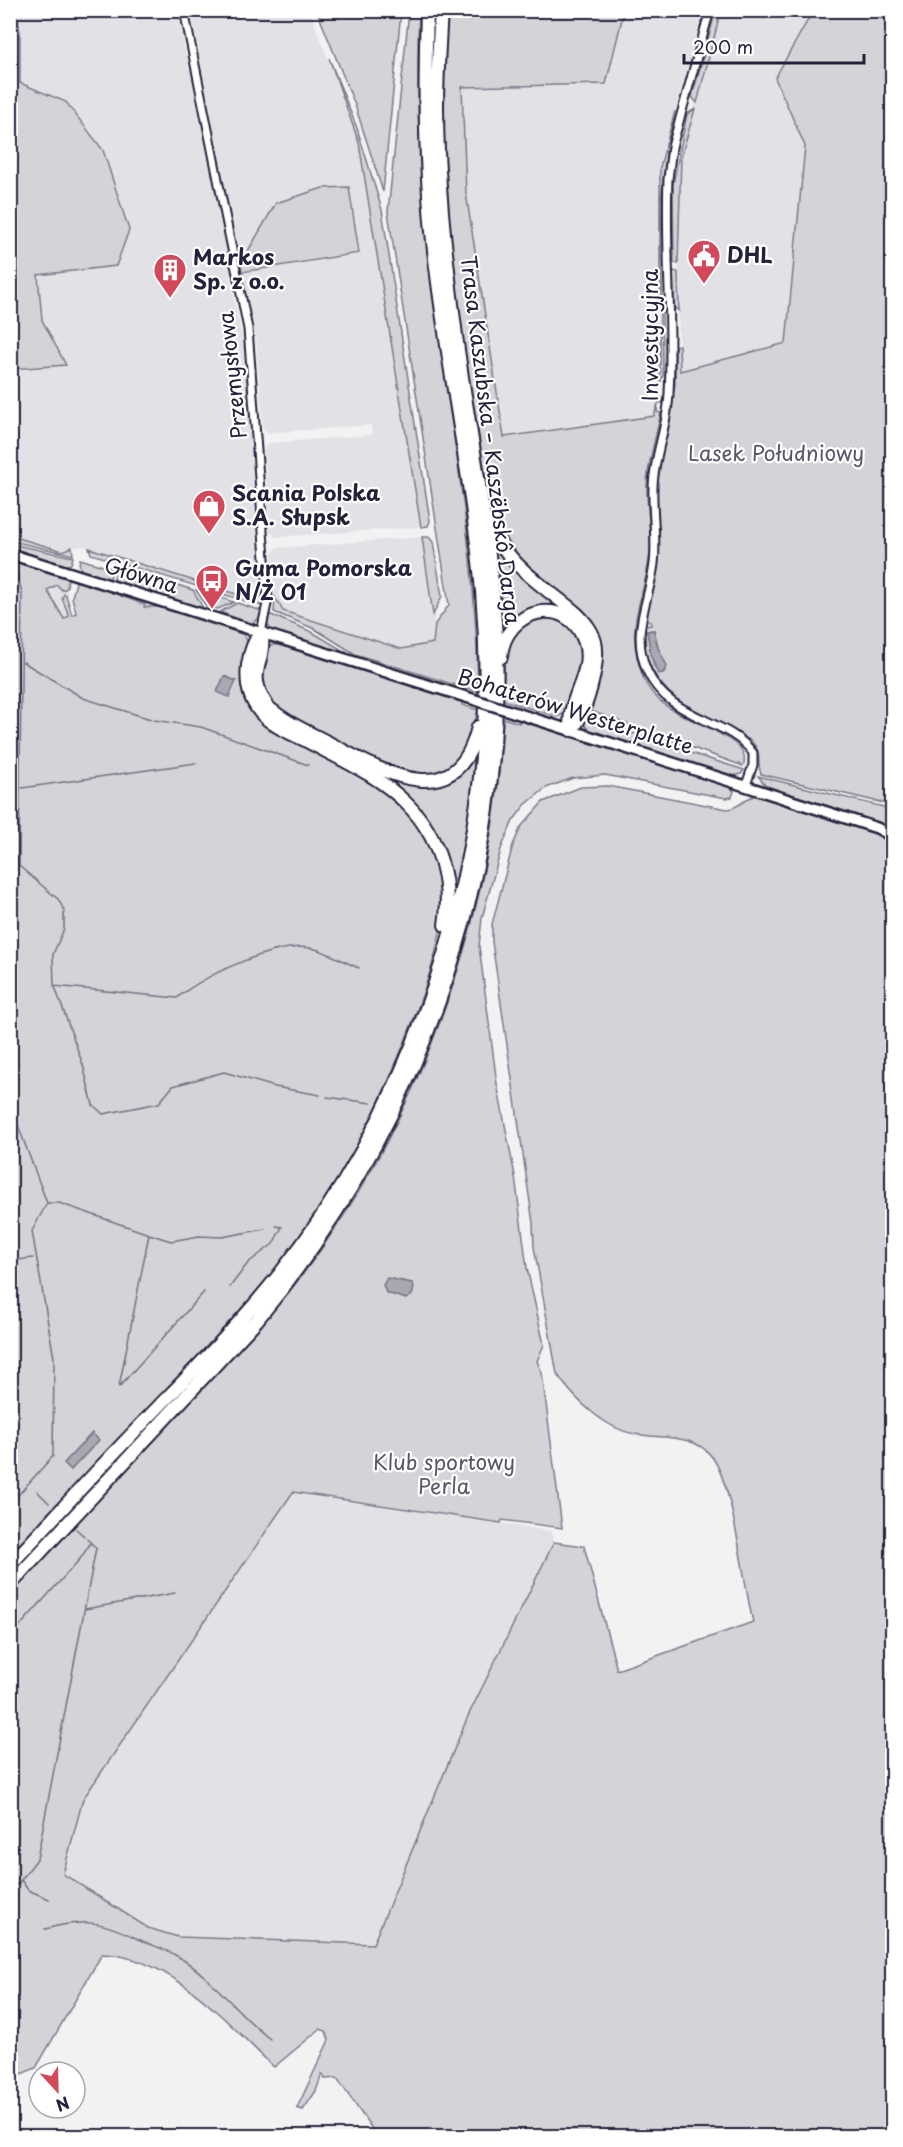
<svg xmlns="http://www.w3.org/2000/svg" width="903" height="2147" font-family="'Playpen Sans',sans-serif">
	<rect width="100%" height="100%" fill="#f2f2f3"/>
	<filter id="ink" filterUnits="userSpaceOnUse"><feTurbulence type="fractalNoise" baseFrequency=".0167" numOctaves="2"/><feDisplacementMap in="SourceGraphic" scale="12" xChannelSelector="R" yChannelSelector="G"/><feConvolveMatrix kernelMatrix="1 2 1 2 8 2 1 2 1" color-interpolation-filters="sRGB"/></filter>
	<g filter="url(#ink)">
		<!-- built -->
		<path fill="#e2e2e6" d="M17 11H177L190 72 202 69 191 11H310L359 143 421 527 276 537 270 532 264 449 269 443 372 435 371 425 268 433 263 428 256 339 242 272 229 274 244 347 261 593 252 599 82 546 72 547 63 551 11 536V369L66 365 42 320 38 275 116 266 129 230 103 149 66 102 20 83V35Z
			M624 11H703L660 167V400H657L654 416 504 437 466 193 462 87 606 84Z
			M721 11H813L775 78 805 146 786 344 679 371 678 257 681 157Z
			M422 537 436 633 433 643 401 649 283 611 275 597 272 554 277 548Z
			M57 585 67 587V603L72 615 64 619 47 589Z
			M293 1492 551 1531 554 1542 468 1716 373 1944 178 1937 148 1928 63 1874 83 1799Z"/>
		<!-- green -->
		<path fill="#d3d3d8" stroke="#7a7a8a" stroke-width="1.5" fill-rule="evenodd" d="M17 10 20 35V83L66 102 103 150 129 230 116 266 38 275 42 320 66 365 11 369 10 11Z
			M716 10 721 11 697 103 692 97Z
			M317 11H401L383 192 355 105Z
			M409 11H419C415 109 421 211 435 309 453 437 477 562 478 692L355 654 315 629 274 612 275 597 283 611 401 649 433 643 435 624 449 605 388 212Z
			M444 11H624L606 84 462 87 466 193 504 437 654 416 660 397 663 403H658L657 412 661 413C656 436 648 461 647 484 646 507 652 530 650 553 644 603 623 624 643 677 658 717 710 721 738 746 744 751 746 759 743 766L585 709 599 651 513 555 495 527 492 514 461 331 448 224 442 88Z
			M813 11H892V805L761 774C756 762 764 753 750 740 700 718 638 690 644 626L651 625V622L643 621 644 616 658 558 656 483 675 384V346L679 345 680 371 786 343 805 146 775 78ZM654 630 658 648 667 666 664 672 654 666 647 631Z
			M329 58 357 128 382 210 430 521 428 526 421 527 359 143Z
			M695 109 681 157 678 264 674 263 673 184 687 114Z
			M675 111 666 154 661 200 663 375 660 383V167Z
			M349 187 359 253 242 272 241 263 276 203 323 188Z
			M673 271 678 272 679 311 674 308Z
			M11 536 63 551 72 547 73 555 11 541Z
			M422 537H429L433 542 442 596 433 615Z
			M493 538 566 608 587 638 549 609 501 639Z
			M11 544 73 557 71 564 63 567 11 551Z
			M89 548 252 599 261 593 262 606 91 554Z
			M11 557 68 576 67 588 62 590 57 585 47 590 64 619 69 616 62 598 64 594 66 595 72 615 76 613 72 597 77 579 107 587 106 590 145 605 144 607H167L244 635 248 643 244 683C276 708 309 732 341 757 372 780 407 802 426 836 458 891 438 952 418 1007 388 1090 348 1173 295 1243 211 1356 105 1451 11 1556Z
			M80 559 113 569 109 581C97 577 75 575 80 559Z
			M117 566 193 590 203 608 187 606 113 582Z
			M196 590 234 602 218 609 206 606Z
			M237 603 262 611 259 618 251 624 220 612Z
			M269 614 312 632 352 656 271 630 268 625Z
			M550 616C601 638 579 673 565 713L558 717 503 700 505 649 524 621Z
			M280 644 462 702V705L478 710 469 745 452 765 437 773 406 776 279 712C257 690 260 674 268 646Z
			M257 695 394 780C433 791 447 773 475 750L471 801 452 904 416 808 262 709Z
			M585 714 653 741 744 770 741 774 732 776 589 731 584 724Z
			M503 718 519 723 520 720 729 786 734 791 732 797 726 798 605 775 573 778 546 788 525 805 513 821 501 849 482 918 479 946 497 1084 515 1176 527 1268 544 1345 537 1361 542 1373 562 1528 502 1520 501 1523 293 1492 83 1799 63 1874 148 1928 178 1937 373 1944 468 1716 554 1542 584 1546 617 1670 753 1622C743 1582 734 1486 712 1457 695 1433 660 1439 635 1434 605 1429 574 1399 557 1374L534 1247 533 1223 492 942V924L513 845 521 827 543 802 581 787 608 786 727 809C741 808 745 796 758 795L868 828 892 841V2136H377L337 2078 325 2079 322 2074 316 2091 303 2110 297 2108 329 2040 326 2031 320 2029 274 2067C227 2023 172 1956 102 1954L36 2068 11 2078V1592C65 1532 121 1473 177 1414 215 1374 254 1335 289 1292 415 1134 495 920 503 718Z
			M758 776 892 809V824H878L766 786Z"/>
		<!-- water -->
		<path fill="#a8a8b2" stroke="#727282" stroke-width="1.5" d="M654 630 658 648 667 666 663 673 658 674 651 656 647 631Z
			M224 676 236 681 229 697 217 692Z
			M387 1278 412 1283 414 1288 412 1295 406 1299 386 1293 383 1285Z
			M92 1433 99 1440 71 1470 64 1463Z"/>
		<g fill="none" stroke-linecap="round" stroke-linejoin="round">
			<!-- stream -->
			<path stroke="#727282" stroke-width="1.5" d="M10 568 17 573 22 593 19 866 58 899 64 910V929L53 954 54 986 177 998C205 975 275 942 311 948 327 951 344 962 359 968
				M23 662 83 698 154 720 201 727 308 765
				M22 788 196 763
				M55 987 83 1065 93 1105 103 1114 159 1103 173 1086 224 1072 275 1087 320 1095
				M327 1097 371 1103
				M10 1104 47 1203 32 1231 54 1358 53 1456 10 1504
				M48 1203H59L149 1234 119 1387 204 1292
				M149 1234 171 1241 199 1236 222 1237 265 1229
				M10 1261 33 1258
				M230 1287 248 1263 273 1244 282 1227 276 1226
				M37 1491 49 1503
				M76 1529 84 1536
				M85 1609 175 1593
				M10 1637 80 1559 90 1544
				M21 1880 28 1890 49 1899
				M10 1886 18 1884 37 1859 96 1548 87 1539
				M45 1929C85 1918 102 1921 138 1939 151 1945 165 1949 177 1956 213 1977 237 2014 270 2039"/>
			<!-- minor casing -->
			<g stroke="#22223b" stroke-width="11">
				<path id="minor" d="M184 10 248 329 268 599 261 632
					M710 10 672 147 668 179C665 250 673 322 669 393 668 425 654 455 653 487 652 513 657 538 654 564 649 602 630 632 647 671 669 720 728 718 753 753V765L746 785"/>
			</g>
			<!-- secondary casing -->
			<g stroke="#22223b" stroke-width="14">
				<path id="secondary" d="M10 554 466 697
					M513 712 877 828 892 836"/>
			</g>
			<!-- motorway casing -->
			<g stroke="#22223b" stroke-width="16">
				<path id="motorway" d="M491 521C501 562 547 588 577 614 585 622 592 630 595 642 600 662 586 716 571 730
					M261 632C253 642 250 652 248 665 246 682 249 699 260 712 271 725 288 732 303 739 338 758 379 775 407 804 439 836 452 881 445 925
					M262 634C266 665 244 671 268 707 286 723 310 733 331 744 383 772 457 816 478 727
					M501 657C504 609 567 593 584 640 596 672 565 700 571 730
					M10 1565C53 1519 95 1472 139 1427 187 1377 236 1329 279 1275 429 1085 503 833 482 591 472 480 448 370 435 259 425 177 424 93 427 10
					M10 1585 257 1320C425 1118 516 855 493 592 485 501 465 411 454 320 445 249 437 178 437 107 437 75 439 43 441 10"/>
			</g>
			<!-- minor -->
			<use href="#minor" stroke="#fff" stroke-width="7"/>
			<!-- secondary -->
			<use href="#secondary" stroke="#fff" stroke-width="9"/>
			<!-- motorway -->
			<use href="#motorway" stroke="#fff" stroke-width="12"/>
			<!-- secondary-bridge casing -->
			<g stroke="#22223b" stroke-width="14" stroke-linecap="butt">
				<path id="secondary-bridge" d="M466 697 513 712"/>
			</g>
			<!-- secondary-bridge -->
			<use href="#secondary-bridge" stroke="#fff" stroke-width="9"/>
		</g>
	</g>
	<!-- icons -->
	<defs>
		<g id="civic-pin" transform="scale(1.725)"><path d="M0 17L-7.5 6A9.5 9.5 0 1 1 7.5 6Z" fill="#d1495b" stroke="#fff"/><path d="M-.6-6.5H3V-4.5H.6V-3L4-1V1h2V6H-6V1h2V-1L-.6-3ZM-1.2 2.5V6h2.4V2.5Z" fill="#fff"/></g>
		<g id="building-pin" transform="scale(1.725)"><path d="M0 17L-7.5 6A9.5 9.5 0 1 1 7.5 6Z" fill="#d1495b" stroke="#fff"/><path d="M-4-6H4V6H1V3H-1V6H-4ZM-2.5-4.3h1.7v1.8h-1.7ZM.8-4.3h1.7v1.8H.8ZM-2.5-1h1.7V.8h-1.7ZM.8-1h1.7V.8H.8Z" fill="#fff"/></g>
		<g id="shop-pin" transform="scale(1.725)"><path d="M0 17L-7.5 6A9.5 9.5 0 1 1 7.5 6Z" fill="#d1495b" stroke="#fff"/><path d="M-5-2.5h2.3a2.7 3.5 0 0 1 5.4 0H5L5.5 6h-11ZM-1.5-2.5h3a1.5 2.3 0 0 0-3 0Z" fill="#fff"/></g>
		<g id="bus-pin" transform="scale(1.725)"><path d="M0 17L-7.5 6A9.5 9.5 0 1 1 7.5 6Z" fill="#d1495b" stroke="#fff"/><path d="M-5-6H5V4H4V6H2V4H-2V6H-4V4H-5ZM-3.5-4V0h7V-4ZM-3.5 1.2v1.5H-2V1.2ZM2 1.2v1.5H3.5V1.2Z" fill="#fff"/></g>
	</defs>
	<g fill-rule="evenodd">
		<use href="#civic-pin" x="704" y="256"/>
		<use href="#building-pin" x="170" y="270"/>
		<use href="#shop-pin" x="209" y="506"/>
		<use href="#bus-pin" x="212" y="581"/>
	</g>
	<g text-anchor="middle" stroke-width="4.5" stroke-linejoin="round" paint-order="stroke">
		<!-- poi labels -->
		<g font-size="21" font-weight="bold" fill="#22223b" stroke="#fff" text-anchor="start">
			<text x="727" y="263">DHL</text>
			<text x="193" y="265">Markos<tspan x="193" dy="24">Sp. z o.o.</tspan></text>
			<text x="232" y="501">Scania Polska<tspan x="232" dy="24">S.A. Słupsk</tspan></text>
			<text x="235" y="576">Guma Pomorska<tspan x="235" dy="24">N/Ż 01</tspan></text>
		</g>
		<!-- street labels -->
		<g font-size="21" fill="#22223b" stroke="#fff">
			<text transform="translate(651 335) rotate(-90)" y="7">Inwestycyjna</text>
			<text transform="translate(233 375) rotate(-96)" y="7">Przemysłowa</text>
			<text transform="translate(490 440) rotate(83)" y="7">Trasa Kaszubska – Kaszëbskô Darga</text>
			<text transform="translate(141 576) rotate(17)" y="7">Główna</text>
			<text transform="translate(575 712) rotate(17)" y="7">Bohaterów Westerplatte</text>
		</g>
		<!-- park labels -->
		<g font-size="21" fill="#57576a" stroke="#fff">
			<text x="776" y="461">Lasek Południowy</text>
			<text x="444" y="1470">Klub sportowy<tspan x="444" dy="24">Perla</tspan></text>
		</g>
	</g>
	<!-- margin -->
	<rect width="903" height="2147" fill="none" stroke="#fff" stroke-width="36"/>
	<rect x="18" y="18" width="867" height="2111" fill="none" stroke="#22223b" stroke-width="2" filter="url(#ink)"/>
	<!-- north arrow -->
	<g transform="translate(57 2090) rotate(158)"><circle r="28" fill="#ffffff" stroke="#a7a7b1" stroke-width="1.5"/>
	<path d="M0-4.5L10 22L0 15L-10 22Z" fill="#d1495b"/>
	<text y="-9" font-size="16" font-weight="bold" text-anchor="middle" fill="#22223b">N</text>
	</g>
	<!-- scale -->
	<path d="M684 54v9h180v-9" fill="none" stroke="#22223b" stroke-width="3"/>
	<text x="693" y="54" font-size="18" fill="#22223b" stroke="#ffffff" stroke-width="4.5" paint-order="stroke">200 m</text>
</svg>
